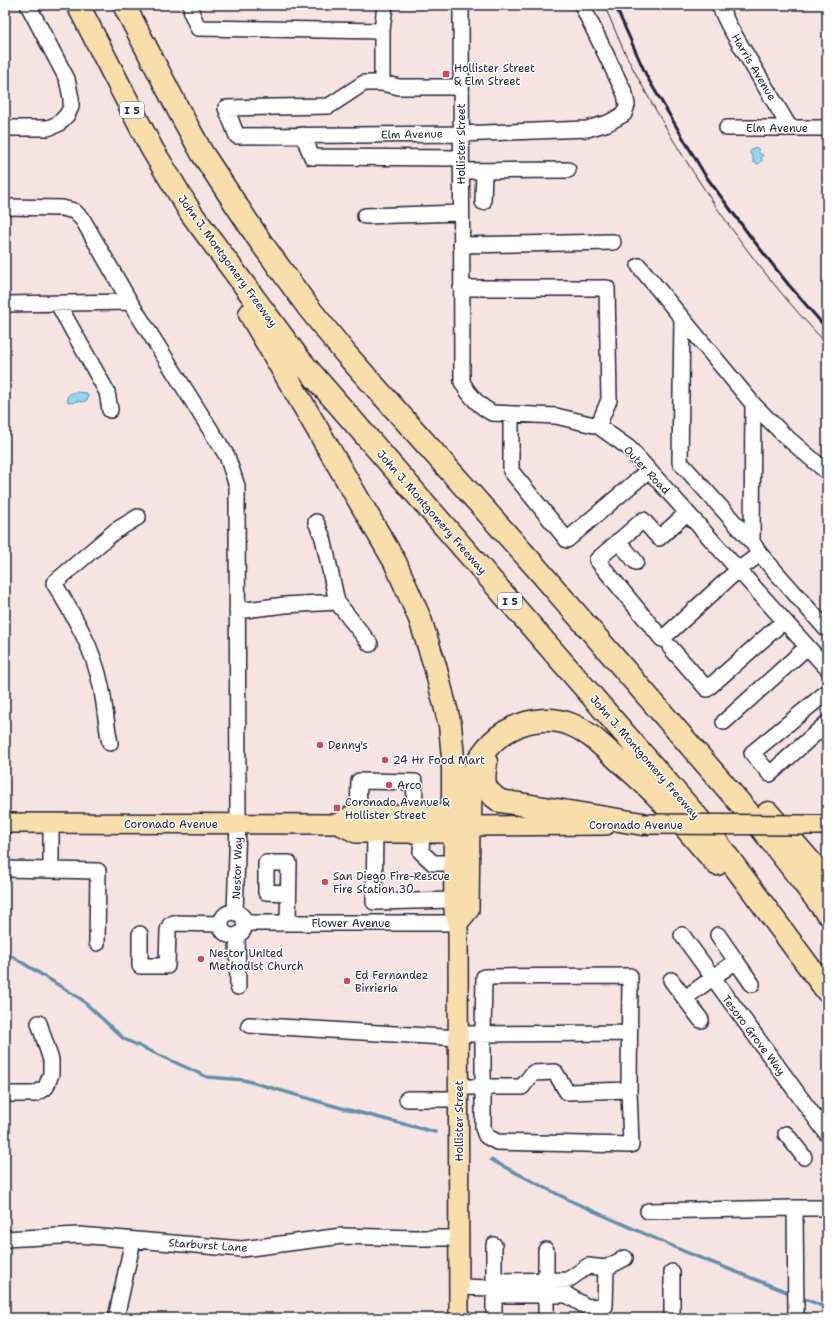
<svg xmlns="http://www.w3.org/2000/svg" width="832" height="1323" font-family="'Shantell Sans',sans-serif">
	<rect width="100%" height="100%" fill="#f6e4e2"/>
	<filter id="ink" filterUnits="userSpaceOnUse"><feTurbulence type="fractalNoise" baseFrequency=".025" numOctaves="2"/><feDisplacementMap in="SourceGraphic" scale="8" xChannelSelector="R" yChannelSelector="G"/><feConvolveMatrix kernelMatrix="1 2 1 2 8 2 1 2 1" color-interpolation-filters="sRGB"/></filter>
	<g filter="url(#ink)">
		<!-- water -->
		<path fill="#91d8f3" stroke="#658fa9" d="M756 147 758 149 759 153 763 155 761 158 762 161 758 164 753 162V156L750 154V152L753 148Z
			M77 392 87 393 88 397 87 400 83 402 77 401 73 403 68 402 67 397 71 393Z"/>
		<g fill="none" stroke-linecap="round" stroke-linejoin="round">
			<!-- stream -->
			<path stroke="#658fa9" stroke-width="3.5" d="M5 952 81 999 124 1039 207 1077 244 1080 345 1109 435 1132
				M491 1160 571 1201 688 1253 792 1294
				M800 1297 827 1308"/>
			<!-- minor casing -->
			<g stroke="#22223b" stroke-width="18">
				<path id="minor" d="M191 5 192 14 198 28 382 31V83H364L329 106 226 108 237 136 461 134 587 129 608 123 624 114 627 105 625 94 582 5
					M461 5 462 382C469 395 479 406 492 413L556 416 598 426 629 448 823 664 827 668
					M719 5 729 26 790 128
					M382 31 385 5
					M382 83 399 87H461
					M5 128H48L58 124 67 115 71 107V98L67 79 28 5
					M727 128H827
					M303 135 312 157 461 158
					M461 171 568 170
					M483 202 484 171
					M5 207 62 208 74 211 83 220 130 302 227 456 237 486 238 824 235 913
					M365 216 461 213
					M461 245 613 242
					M639 266 753 404 784 435 827 472
					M461 288H607L609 400 598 426
					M5 304 130 302
					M58 304 107 392 110 410
					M682 320 680 462 752 542 760 554 827 630
					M511 414V471L567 540 649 470
					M687 513 659 538 643 520 597 560 662 639 738 570 760 554
					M618 541 636 562
					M752 542 753 404
					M337 602 370 644
					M237 611 285 605 337 602 323 538 316 522
					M670 647 707 689 784 621
					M827 692 752 753 770 774 827 723
					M724 722 807 647
					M110 743C106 724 105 705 101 686 93 647 74 616 54 583L115 531 138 517
					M358 815 359 781 415 782 414 815
					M375 833 374 902 454 900
					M422 833 421 852 433 863H454
					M5 869 51 870V823
					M51 870 98 871 97 943
					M221 924a12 12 0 1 1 24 0a12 12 0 1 1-24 0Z
					M244 923H458
					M288 923 289 863H266V892L288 893
					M140 934V966H167L168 930 170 925 174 923 221 924
					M237 935 238 987
					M682 935 827 1134
					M736 961 752 984
					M630 976 629 1090 631 1145 497 1142 486 1136 483 1128V1034L484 977Z
					M671 980 701 1020
					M685 998 736 961 718 935
					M249 1025 459 1038
					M459 1034 629 1033
					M459 1087H522L533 1073 555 1072 567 1092 629 1090
					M5 1094H35L46 1087 51 1074V1060L39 1023
					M407 1099H459
					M786 1134 804 1157
					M795 1208H827
					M648 1211 795 1208 796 1318
					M5 1239 79 1235 242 1249 342 1236 416 1238H459
					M494 1245V1281
					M546 1250V1318
					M459 1287 492 1288 494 1281 568 1280 588 1266 606 1268 625 1258
					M492 1288 494 1295H567L587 1307 605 1306 606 1268
					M494 1295V1318
					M116 1318 133 1240
					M672 1318V1272"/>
			</g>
			<!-- major casing -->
			<g stroke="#22223b" stroke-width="22">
				<path id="major" d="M453 820 454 911 458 923 459 1318
					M5 823 338 824 356 833H442L470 826 606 825
					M338 824 352 815 438 814 464 824
					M812 825H827
					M458 923 469 910 470 826"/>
			</g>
			<!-- highway casing -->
			<g stroke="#22223b" stroke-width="25">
				<path id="highway" d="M78 5 152 149 191 213 299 359 704 825 827 991
					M124 5 179 111 202 153 260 241 308 307 345 353 534 565 758 824 827 913
					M250 314 395 562 420 619 435 666 450 725 453 758V820
					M486 762C483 782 482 789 500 801L643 824
					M768 813 827 881
					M470 826C470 811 470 795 472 780 475 758 493 737 513 728 531 719 553 717 572 725 589 732 601 745 615 757 629 770 644 782 657 796 678 818 697 842 717 864"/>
			</g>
			<!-- minor -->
			<use href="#minor" stroke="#fff" stroke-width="15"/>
			<!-- major -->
			<use href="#major" stroke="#f8deab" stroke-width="19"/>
			<!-- highway -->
			<use href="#highway" stroke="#f8deab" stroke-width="22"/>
			<!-- tram -->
			<path stroke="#22223b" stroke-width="1" d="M604 5C613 24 620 44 630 63 683 164 748 262 827 344"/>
			<!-- rail -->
			<path stroke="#22223b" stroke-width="3" d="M615 5 647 77 705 175 750 236 788 284 827 329"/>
			<!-- major-bridge casing -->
			<g stroke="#22223b" stroke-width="22" stroke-linecap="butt">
				<path id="major-bridge" d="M643 824 812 825"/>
			</g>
			<!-- major-bridge -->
			<use href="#major-bridge" stroke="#f8deab" stroke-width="19"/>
		</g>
	</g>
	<!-- markers -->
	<g fill="#d1495b" stroke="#fff" stroke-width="1.5">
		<rect x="442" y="70" width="8" height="8" rx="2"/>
		<circle cx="320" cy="745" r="4"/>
		<circle cx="385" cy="760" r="4"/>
		<circle cx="389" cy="785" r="4"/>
		<rect x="333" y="804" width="8" height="8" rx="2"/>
		<circle cx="325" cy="882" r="4"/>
		<circle cx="201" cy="959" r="4"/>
		<circle cx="347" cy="981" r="4"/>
	</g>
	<g text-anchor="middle" stroke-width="3" stroke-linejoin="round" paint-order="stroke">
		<!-- shield labels -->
		<g fill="#fff" stroke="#646476" stroke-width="1">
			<rect x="120" y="102" width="24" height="16" rx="3"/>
			<rect x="498" y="593" width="24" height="16" rx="3"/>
		</g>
		<g font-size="10" font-weight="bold" fill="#22223b">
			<text x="132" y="114">I 5</text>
			<text x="510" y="605">I 5</text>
		</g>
		<!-- street labels -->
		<g font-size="11" fill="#22223b" stroke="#fff">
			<text transform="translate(754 67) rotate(59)" y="4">Harris Avenue</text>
			<text x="777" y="132">Elm Avenue</text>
			<text transform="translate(412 134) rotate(-1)" y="4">Elm Avenue</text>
			<text transform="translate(461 144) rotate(-90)" y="4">Hollister Street</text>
			<text transform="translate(228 261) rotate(54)" y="4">John J. Montgomery Freeway</text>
			<text transform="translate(647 470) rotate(47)" y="4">Outer Road</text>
			<text transform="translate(432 512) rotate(49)" y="4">John J. Montgomery Freeway</text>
			<text transform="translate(645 757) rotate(49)" y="4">John J. Montgomery Freeway</text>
			<text x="171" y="828">Coronado Avenue</text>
			<text x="636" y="829">Coronado Avenue</text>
			<text transform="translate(237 868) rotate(-88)" y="4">Nestor Way</text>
			<text x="351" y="927">Flower Avenue</text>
			<text transform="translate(754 1035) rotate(53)" y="4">Tesoro Grove Way</text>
			<text transform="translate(459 1121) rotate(-90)" y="4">Hollister Street</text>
			<text transform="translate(208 1245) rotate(4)" y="4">Starburst Lane</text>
		</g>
		<!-- poi labels -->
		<g font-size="11" fill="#22223b" stroke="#fff" text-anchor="start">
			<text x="454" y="72">Hollister Street<tspan x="454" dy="13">&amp; Elm Street</tspan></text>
			<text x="328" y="749">Denny's</text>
			<text x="393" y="764">24 Hr Food Mart</text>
			<text x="397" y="789">Arco</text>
			<text x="345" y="806">Coronado Avenue &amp;<tspan x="345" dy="13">Hollister Street</tspan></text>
			<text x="333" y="880">San Diego Fire-Rescue<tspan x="333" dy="13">Fire Station 30</tspan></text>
			<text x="209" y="957">Nestor United<tspan x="209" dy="13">Methodist Church</tspan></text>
			<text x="355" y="979">Ed Fernandez<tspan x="355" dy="13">Birrieria</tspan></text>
		</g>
	</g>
	<!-- margin -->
	<rect width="832" height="1323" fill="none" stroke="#fff" stroke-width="20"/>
	<rect x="10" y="10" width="812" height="1303" fill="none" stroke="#22223b" stroke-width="1.5" filter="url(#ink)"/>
</svg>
